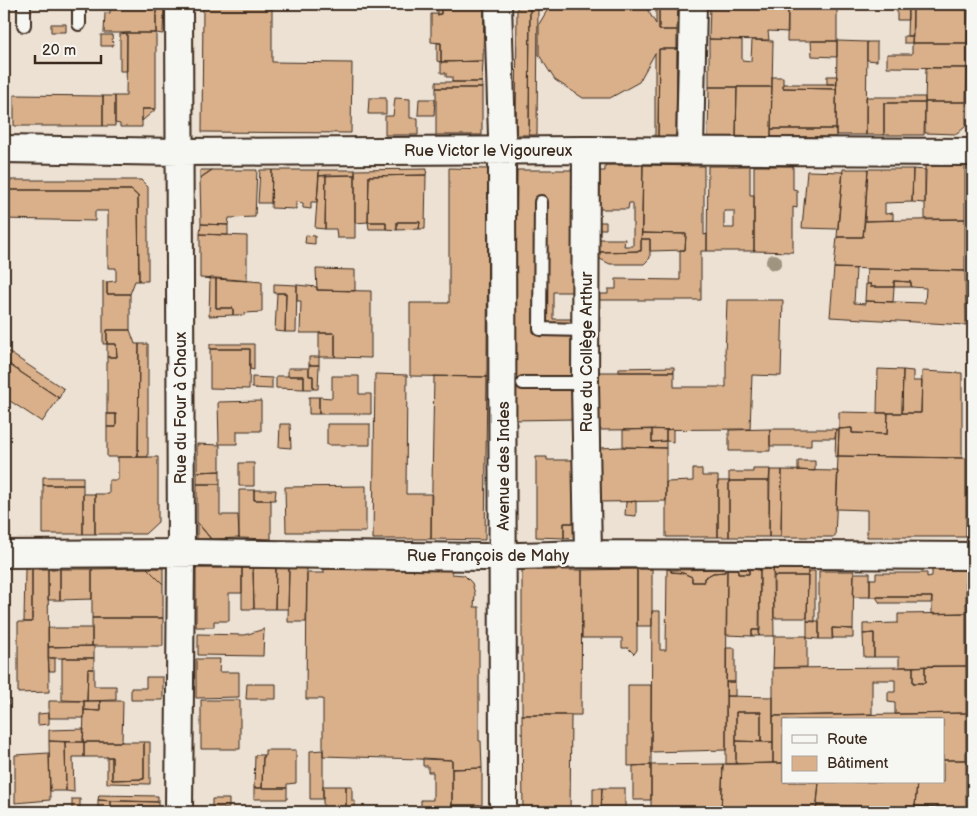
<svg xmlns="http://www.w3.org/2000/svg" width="977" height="816" font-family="'Balsamiq Sans',sans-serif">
	<rect width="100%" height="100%" fill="#ede1d3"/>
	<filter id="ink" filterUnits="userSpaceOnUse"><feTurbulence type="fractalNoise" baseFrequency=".02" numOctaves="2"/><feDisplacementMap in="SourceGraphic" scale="10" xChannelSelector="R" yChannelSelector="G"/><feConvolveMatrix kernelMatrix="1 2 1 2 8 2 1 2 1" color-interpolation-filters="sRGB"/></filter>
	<g filter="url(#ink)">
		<!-- building -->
		<path fill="#d9b08a" stroke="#3b2a1e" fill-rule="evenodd" d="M110 4H156V33H104L105 13H110Z
			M156 4H164L163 34 156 33Z
			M437 4H441V14L437 15Z
			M441 4H484L483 61 441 62V43L431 42V14H441Z
			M517 4H530L529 135H516Z
			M530 4H538L537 135H529Z
			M551 4H644L656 24V4H659V30H677V49H659L658 137 655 136V53L639 82 610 98H583L555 80 539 55V24Z
			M659 4H678L677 30H659Z
			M710 4H788V32L768 31 769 40 709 39Z
			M788 4H837V41H787Z
			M897 4H908V20H897Z
			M908 4H913V36H907Z
			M913 4H968L967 43H912Z
			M203 5 272 6V62L352 63 351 133 202 132Z
			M51 24H66V32H51Z
			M127 33H156V109H142V127H120V124L115 123V96H126Z
			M127 33V71H120V34Z
			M101 35H112L113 46H101Z
			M904 36H913L912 43H904Z
			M709 39 742 40V60L751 61 752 40 773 41 772 87H709Z
			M811 41H837V57L812 56Z
			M837 41 867 42 866 135H836Z
			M867 42H877V61L867 60Z
			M437 43H441V62L437 61Z
			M912 43H967V68L887 67V54H912Z
			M659 49H677L676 137H658Z
			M483 61 482 82H452V77H446V73H441V62Z
			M926 68H967L966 102H925Z
			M827 76H837V84H827Z
			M772 77H783V88L836 89V129H771Z
			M436 82H482V88H436Z
			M783 84H837L836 89 783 88Z
			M709 87H737L736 137H708Z
			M737 87H772L771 137H736Z
			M436 88H482V135H436Z
			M14 95 103 96V126H14Z
			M103 96H115V126H103Z
			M866 97H925V103H884V135H866Z
			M369 98H386V114H368Z
			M395 98 410 99V118H418V135H385V116H393Z
			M419 99H435L434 115H418Z
			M925 102H966V126L957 134 925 133Z
			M884 103H925L924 135H884Z
			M142 109H156L142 121Z
			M771 129H836V137H771Z
			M605 165H643L641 251 599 252V239H625L624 246H633V203H629L628 209H599V171H605Z
			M643 165 704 166V235L707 234V251H701V300H598V294H608V289H616V279L680 280V250H685L686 234 642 233Z
			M708 166H750V195H754V251H707ZM724 211H734V228H724Z
			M754 166H793V189L797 190V208L793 207V252L754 251Z
			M925 166H965V219H925Z
			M449 168 488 169 487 377 410 376V303H449Z
			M427 169 426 175 369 176 368 222 355 223V170Z
			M843 169H868L863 237H837Z
			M868 169H913L912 202 885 203V214L893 213V220L865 221Z
			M913 169 926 170 925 203 912 202Z
			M200 170H212L200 178Z
			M212 170H257L255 217 229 218 228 225 201 224 200 178Z
			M260 170H272L271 203H258Z
			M272 170H319L317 202H311V209L303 208V203L296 202V209L271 208Z
			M319 170H355V175L319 176Z
			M517 170H578L575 419 514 420Z
			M807 171 843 172 838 229 802 228Z
			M326 175H355V238H337L336 229H325Z
			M326 175 325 229 315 228 319 176Z
			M426 175 425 229H419L420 222H397V230L386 229V222H368L369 176Z
			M4 180H141L148 187V281H139L138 196 131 190H4Z
			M4 190H131L138 196 139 281H135L130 294H107V282L116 281V268H108V211H95V221L4 219Z
			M965 219V271L834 268 837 237H863L865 221Z
			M368 222H386V229H369Z
			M397 222H420L419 229 397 230Z
			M598 222H606V229H599Z
			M201 224 228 225V235L200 234Z
			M642 233 686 234 685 250 650 251V239H641Z
			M200 234 247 236V281L200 278Z
			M306 235 315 236V244L305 243Z
			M641 239H650V258L644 264H610L598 258 599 252 641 251Z
			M834 268 856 269 854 303 865 304V301L925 303 926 288 911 287V282L894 281V287H870L871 284H866L867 269 965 271 966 325 830 317Z
			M316 269 355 270V291L317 290Z
			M210 278H216V308H233V315L209 316Z
			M216 278 262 282V312L245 313V315H233V308H216Z
			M103 281 107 282V294H130V330H107V344H103Z
			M894 281 911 282V287H894Z
			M274 284 297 285 296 332H285L286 293H274Z
			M866 284H871L870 287H894L893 302 865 301Z
			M297 285 317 287V290L371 291V358L335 357V333H300L301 301H297Z
			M553 292H578V319H553Z
			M277 293H286L285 332 275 331Z
			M727 300H783L781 376 752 375 750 429 598 430V372H674V387H726V355L725 354Z
			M107 330H130L135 344H139L138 457H107V427H116V414H107V357H117L116 344H107Z
			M319 333H335V357H319Z
			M107 344H116L117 357H107Z
			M139 344H148V457H138Z
			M210 344H254V370L250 369V349H210Z
			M4 349 64 389 59 398 4 361Z
			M210 349H250L249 389 210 388Z
			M309 357H319V365H309Z
			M4 361 59 398 42 422 4 397Z
			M309 365H319L318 389H313V376H309Z
			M674 367V372H619V368Z
			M288 368H309V376H313V389H304V376H288Z
			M878 369 903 370 902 413H877Z
			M903 370 913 371V381H922L921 413H902Z
			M922 371 962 373V458L838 456 839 429 852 428V433L887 434 888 413H921Z
			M375 374 407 375 406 494H431V539H373Z
			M276 376H304V389L276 388Z
			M332 376H359V394H371V414H319V397L332 398Z
			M434 376 487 377 485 540 431 539Z
			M252 377 272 378V389L252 388Z
			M309 397H319V414H309Z
			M261 401V431H237V444H219L218 402Z
			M839 412 888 413 887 434 852 433V428L839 429Z
			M107 414H116V427H107Z
			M280 424H290L291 448 279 447Z
			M327 424H370V445H327Z
			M652 429 666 430V441L652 442Z
			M652 429V442L666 441V448L623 447V430Z
			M673 429V442L666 441V430Z
			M770 429H836L835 438H811V446H770Z
			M770 429V451H729V430Z
			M836 429H839L838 456 835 457Z
			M197 444 220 445V471L197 472Z
			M623 447 666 448V501L600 502V448Z
			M838 456 966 458V537H867V510L836 509Z
			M118 457H158V522L145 534H95V494H109V480H118Z
			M536 457H547V460H578V523H564V538L536 537Z
			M798 461H815V471L798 470Z
			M239 463H254V486H239Z
			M693 469H702V476H718V537H666V482L693 481Z
			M753 469H770L769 481H729V472H753Z
			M770 470H782L781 537H769Z
			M782 470 838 471 835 537H781Z
			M220 471V484H197V472Z
			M43 477H83V485H43Z
			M718 481H729V537H718Z
			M729 481H769V537H729Z
			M197 484H220V515H238L239 538 211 539 197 522Z
			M43 485H83V534H43Z
			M366 486V532H286L285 487Z
			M239 490H254V500H271V539L239 538Z
			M254 490H276L275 500H254Z
			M83 494H95V534H83Z
			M636 501V516L625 515 626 502Z
			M4 521H9L10 534 4 535Z
			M197 522 211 539H197Z
			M564 523H578V537L564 538Z
			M147 568H163V584Z
			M147 568 163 584V618H92V569Z
			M196 568H242V593H229V621H214V627H196Z
			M242 568H253L254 609H242Z
			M253 568H276L275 609H254Z
			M276 568H289L288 609H275Z
			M289 568H307L306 622H288Z
			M25 569H32V622H24Z
			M32 569H48L49 692 18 693V622H32Z
			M48 569H60V600H48Z
			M60 569H92V599L60 600Z
			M324 569H452V574L464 575 472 583 475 594 474 607H479V741H481L482 768 452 769V760L323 756V699H306L307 573H324Z
			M637 569H652V626H637Z
			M637 569V650L634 654 628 648H622V638H582V570Z
			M667 569 671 570V572L683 573 692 577V582H704V578L713 573 725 572V569H727L726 750 651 752 652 611H660V650H666Z
			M725 569V572L713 573 704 578V582H692V577L683 573 671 572V570Z
			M727 569H738V574H749V569L760 570V630H752V636L726 635Z
			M738 569H749V574H738Z
			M773 569H808V576H774Z
			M773 569 774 636H759L760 570Z
			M932 569H966V613L932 614V597H870V579H876V573H927V577L932 576Z
			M522 570H582L581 715H522Z
			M808 571H815V622L807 621Z
			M819 571H854L853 629 832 628 833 639H819Z
			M854 573H870V597H853Z
			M774 576H808L807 618H774Z
			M876 597H932L931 603H880Z
			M966 613V666L899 667V657H874V633L863 634V624L898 623V614Z
			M92 618H163V646H92Z
			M807 621H819V639L807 638Z
			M48 628H92V646L48 647Z
			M832 628 853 629V638H832Z
			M264 629 263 656 198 655V634L245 635Z
			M752 630H760L759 636H752Z
			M874 633V657H864L863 634Z
			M774 636H807V667L773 668Z
			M94 646V658H48V647Z
			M726 648H735V682H726Z
			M48 658H55V671H49Z
			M62 658H94V669H88L87 701 62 700Z
			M196 659H220L219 672H239V697L196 698Z
			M925 666H966V713L895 714V703L888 702V692H895V680H872V714L773 716V668L913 667V683H925Z
			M925 666V683H913V667Z
			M4 667H9L8 718H4Z
			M88 669H94V686H116V700L87 701Z
			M146 677H163V700H131V688H146Z
			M726 682H735V696H726Z
			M247 684H276V699H246Z
			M628 685H651V765L628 766Z
			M726 696 773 697V742H761V712H736V764H726Z
			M201 700H240V749H201Z
			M49 701H84V718H49Z
			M84 701H100V711L84 710Z
			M100 701H123L122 742H83L84 710 100 711Z
			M736 712H761V742L736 741Z
			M49 713V724L38 725V714Z
			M966 713V760H943V720H783V763H773V716Z
			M522 715H571L570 812H523Z
			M84 729 83 742 49 741V730Z
			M49 741 65 742 66 791H50Z
			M736 741 773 742V763L736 764Z
			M65 742H84V757H73L74 792 66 791Z
			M84 742H144V779L112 780V757H84Z
			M144 742H150V784L107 783V757H112V780L144 779Z
			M265 750H296V783L287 784V788H262L263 755H265Z
			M323 750V799H310V751Z
			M49 753 50 800 15 803V755Z
			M255 755H263L262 788H254Z
			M423 758 452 760V812H421V800H433V772H428V766H423Z
			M943 760H966V808L915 807 917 782H943Z
			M773 763H783V782H819L816 812H721L723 764Z
			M723 764 721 812H651V765Z
			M651 765V800H633V766Z
			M482 768V805H452V769Z
			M819 782H917L915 807 817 805Z
			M323 786H346V812H323Z
			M346 786H352V801H355V812H346Z
			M254 788H287V799H254Z
			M593 788H602L601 812H593Z
			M602 788H625V812H601Z
			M99 795 158 796V802L98 800Z
			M72 799H80V812H72Z
			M212 799H229V808L212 809Z
			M98 800 111 801V812H98Z
			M111 801 158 802V812H111Z
			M452 805H480V812H452Z
			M817 805 876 806 875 812H816Z
			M876 806 966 808V812H875Z"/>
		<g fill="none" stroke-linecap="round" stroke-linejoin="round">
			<!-- lane casing -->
			<g stroke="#3b2a1e" stroke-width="16">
				<path id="lane" d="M24 4V25
					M79 24V4
					M541 202 540 329 585 330
					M523 383H585"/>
			</g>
			<!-- street casing -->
			<g stroke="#3b2a1e" stroke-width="30">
				<path id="street" d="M498 4 502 136 503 812
					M4 149 179 152 586 150 973 152
					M586 150 585 383 588 554
					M690 150 693 4
					M4 554 195 553 484 557 588 554 973 556
					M179 812 181 553 179 4"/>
			</g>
			<!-- lane -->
			<use href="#lane" stroke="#f6f6f2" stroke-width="12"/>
			<!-- street -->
			<use href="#street" stroke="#f6f6f2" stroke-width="26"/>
		</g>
		<!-- trees -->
		<circle fill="#9d957f" cx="774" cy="262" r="8"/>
	</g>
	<g text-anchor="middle" stroke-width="5" stroke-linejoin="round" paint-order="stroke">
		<!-- street labels -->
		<g font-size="16" fill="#3b2a1e" stroke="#f6f6f2">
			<text x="488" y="156">Rue Victor le Vigoureux</text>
			<text transform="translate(586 352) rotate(-90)" y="6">Rue du Collège Arthur</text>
			<text transform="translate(180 408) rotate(-90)" y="6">Rue du Four à Chaux</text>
			<text transform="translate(503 466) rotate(-90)" y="6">Avenue des Indes</text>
			<text x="488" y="561">Rue François de Mahy</text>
		</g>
	</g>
	<!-- margin -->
	<rect width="977" height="816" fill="none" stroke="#f6f6f2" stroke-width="20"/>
	<rect x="10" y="10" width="957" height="796" fill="none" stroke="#3b2a1e" stroke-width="2" filter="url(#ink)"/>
	<!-- legend -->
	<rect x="782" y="718" width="162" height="65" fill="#f6f6f2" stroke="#aba49d"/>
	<rect x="792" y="735" width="25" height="8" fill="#f6f6f2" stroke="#aba49d"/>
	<text x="827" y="744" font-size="15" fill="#3b2a1e">Route</text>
	<rect x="792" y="756" width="25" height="15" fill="#d9b08a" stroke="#aba49d"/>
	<text x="827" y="768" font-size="15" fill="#3b2a1e">Bâtiment</text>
	<!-- scale -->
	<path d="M35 55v8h66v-8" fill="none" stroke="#3b2a1e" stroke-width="2.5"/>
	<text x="42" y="55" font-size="15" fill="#3b2a1e" stroke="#f6f6f2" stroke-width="4" paint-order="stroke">20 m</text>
</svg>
